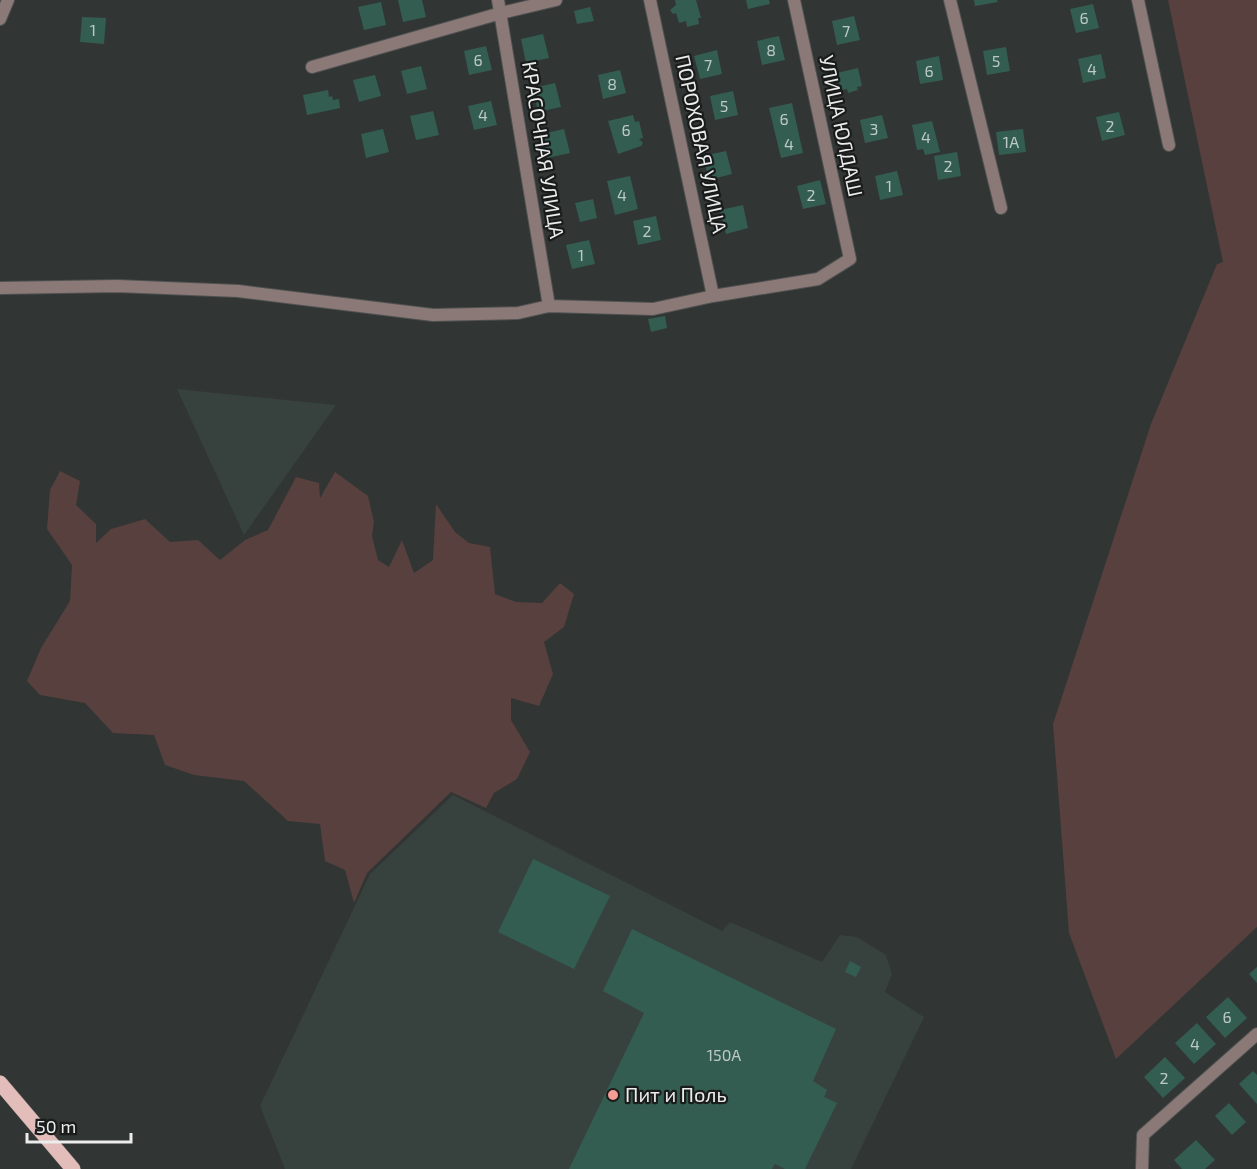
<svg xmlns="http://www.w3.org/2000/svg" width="1257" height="1169" font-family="'Exo 2',sans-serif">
	<rect width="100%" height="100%" fill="#313533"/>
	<!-- built -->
	<path fill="#37423e" d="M177 389 336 405 244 535Z
		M453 795 722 931 730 922 822 962 840 935 857 937 886 955 892 974 885 992 924 1017 851 1169H285L260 1106 370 874Z"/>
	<!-- green -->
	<path fill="#57403e" d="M1168 0H1257V927L1116 1059 1069 933 1053 724 1151 424 1217 264 1223 262Z
		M60 471 80 481 76 505 96 524V543L111 529 145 519 170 542 198 540 220 560 245 540 268 530 296 477 319 483 320 498 335 472 368 496 374 522 372 536 378 560 389 567 402 540 414 573 433 560 436 504 455 532 469 543 490 547 495 594 516 602 542 603 560 583 574 594 564 627 544 642 553 674 539 706 511 698V720L530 752 517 779 494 793 486 808 451 792 367 873 354 903 345 870 325 861 320 824 288 821 244 781 194 775 165 765 154 735 113 733 85 703 40 695 27 681 41 648 70 601 72 565 47 529 50 490Z"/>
	<!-- building -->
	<path fill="#345d52" d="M398 0H422L426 17 403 22Z
		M675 0H696L701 18H698L699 24 687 27 686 21 679 23 676 13 673 14 670 10 676 5Z
		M746 0H769L770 4 748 9Z
		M974 0H997L998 2 975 6Z
		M381 2 386 25 364 30 358 7Z
		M1093 4 1099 28 1076 33 1070 9Z
		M590 7 594 21 577 24 574 11Z
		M854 16 860 40 837 45 832 21Z
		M82 17 106 18 104 44 80 42Z
		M543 34 549 58 526 63 521 39Z
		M779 36 785 60 762 65 757 41Z
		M486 46 492 70 469 75 464 51Z
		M1006 47 1010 71 987 75 983 51Z
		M717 50 722 74 700 79 694 56Z
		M1101 54 1106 78 1083 83 1078 59Z
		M939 56 943 80 920 84 916 61Z
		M421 66 427 89 407 94 401 71Z
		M858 68 862 86 857 87 858 90 848 93 847 89 841 90 837 73Z
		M620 70 626 93 603 99 598 75Z
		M375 75 381 96 359 102 353 80Z
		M555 83 561 107 538 112 533 88Z
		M328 90 329 97 332 96 333 100 339 99 340 108 307 115 303 95Z
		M733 91 738 115 715 120 710 96Z
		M491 101 497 125 474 130 468 106Z
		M792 103 803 153 781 158 769 108Z
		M433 111 439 135 416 140 410 116Z
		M1119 112 1125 135 1102 141 1096 117Z
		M633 115 635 122 639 121 643 138 639 139 643 143 641 146 618 154 608 121Z
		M882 115 888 138 865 143 860 120Z
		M932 121 940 152 925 155 923 149 917 150 912 125Z
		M383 129 389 152 366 158 361 134Z
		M564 129 570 153 547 158 542 134Z
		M1023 129 1026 152 999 155 996 132Z
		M726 151 732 174 709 180 703 156Z
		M957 152 961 176 938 180 934 156Z
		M897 171 903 195 880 200 875 176Z
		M630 176 638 209 615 215 607 181Z
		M820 180 826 204 803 209 797 186Z
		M593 199 597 218 580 222 575 203Z
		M743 205 748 228 726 234 720 210Z
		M656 216 661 240 638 245 633 221Z
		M589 240 595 264 572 269 566 245Z
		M665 316 667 328 651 332 648 319Z
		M533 859 610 896 574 969 498 932Z
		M632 929 836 1029 813 1081 827 1090 824 1097 837 1103 805 1169H785L775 1164 772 1169H569L644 1013 603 991Z
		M850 961 861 967 856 977 845 972Z
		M1257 967V983L1249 974Z
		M1228 997 1247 1018 1225 1038 1206 1017Z
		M1197 1023 1216 1044 1194 1064 1175 1043Z
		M1165 1057 1185 1078 1163 1098 1144 1077Z
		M1253 1071 1257 1075V1104L1239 1084Z
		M1229 1103 1246 1122 1232 1135 1215 1116Z
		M1196 1140 1215 1160 1205 1169H1182L1174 1160Z"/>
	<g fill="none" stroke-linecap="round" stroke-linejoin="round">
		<!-- minor casing -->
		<g stroke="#4f5251" stroke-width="14">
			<path id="minor" d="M498 0 549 306
				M650 0 713 296
				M950 0 1001 208
				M1138 0 1169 145
				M0 19 8 0
				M312 67 501 13 556 0
				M1 288 117 286 238 291 433 315 518 313 549 306 653 309 713 296 818 279 850 259 794 0
				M1142 1169 1143 1135 1257 1034"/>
		</g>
		<!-- primary casing -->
		<g stroke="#4f5251" stroke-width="16">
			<path id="primary" d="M0 1083 73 1169"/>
		</g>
		<!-- minor -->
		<use href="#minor" stroke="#8b7977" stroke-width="12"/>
		<!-- primary -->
		<use href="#primary" stroke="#e2bdba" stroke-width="15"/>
	</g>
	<!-- markers -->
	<circle fill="#f59c96" stroke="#1a1c1b" stroke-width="2" cx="613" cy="1095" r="6"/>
	<g text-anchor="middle" stroke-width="4.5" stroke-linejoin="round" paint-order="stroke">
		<!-- number labels -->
		<g font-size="16" fill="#bdc9c6">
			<text x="1084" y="24">6</text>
			<text x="93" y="36">1</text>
			<text x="846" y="37">7</text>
			<text x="771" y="56">8</text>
			<text x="478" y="66">6</text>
			<text x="996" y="67">5</text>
			<text x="708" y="71">7</text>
			<text x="1092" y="75">4</text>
			<text x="929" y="77">6</text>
			<text x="612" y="90">8</text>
			<text x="724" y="112">5</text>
			<text x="483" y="121">4</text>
			<text x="784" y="125">6</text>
			<text x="1110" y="132">2</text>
			<text x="874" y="135">3</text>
			<text x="626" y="136">6</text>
			<text x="926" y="143">4</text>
			<text x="1011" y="148">1А</text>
			<text x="789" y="150">4</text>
			<text x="948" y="172">2</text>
			<text x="889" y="192">1</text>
			<text x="622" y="201">4</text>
			<text x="811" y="201">2</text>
			<text x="647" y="237">2</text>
			<text x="581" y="261">1</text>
			<text x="1227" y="1023">6</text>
			<text x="1195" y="1050">4</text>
			<text x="724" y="1061">150А</text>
			<text x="1164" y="1084">2</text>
		</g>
		<!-- street labels -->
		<g font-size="20" fill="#ebeded" stroke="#1a1c1b">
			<text transform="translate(841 126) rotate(78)" y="7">УЛИЦА ЮЛДАШ</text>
			<text transform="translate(701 144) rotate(78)" y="7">ПОРОХОВАЯ УЛИЦА</text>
			<text transform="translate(543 150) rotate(81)" y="7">КРАСОЧНАЯ УЛИЦА</text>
		</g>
		<!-- poi labels -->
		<g font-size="20" fill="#ebeded" stroke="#1a1c1b" text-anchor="start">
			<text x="625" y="1102">Пит и Поль</text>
		</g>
	</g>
	<!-- scale -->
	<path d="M27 1133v9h104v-9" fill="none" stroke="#ebeded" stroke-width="3"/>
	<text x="36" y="1133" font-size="18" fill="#ebeded" stroke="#1a1c1b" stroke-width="4.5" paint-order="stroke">50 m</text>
</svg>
